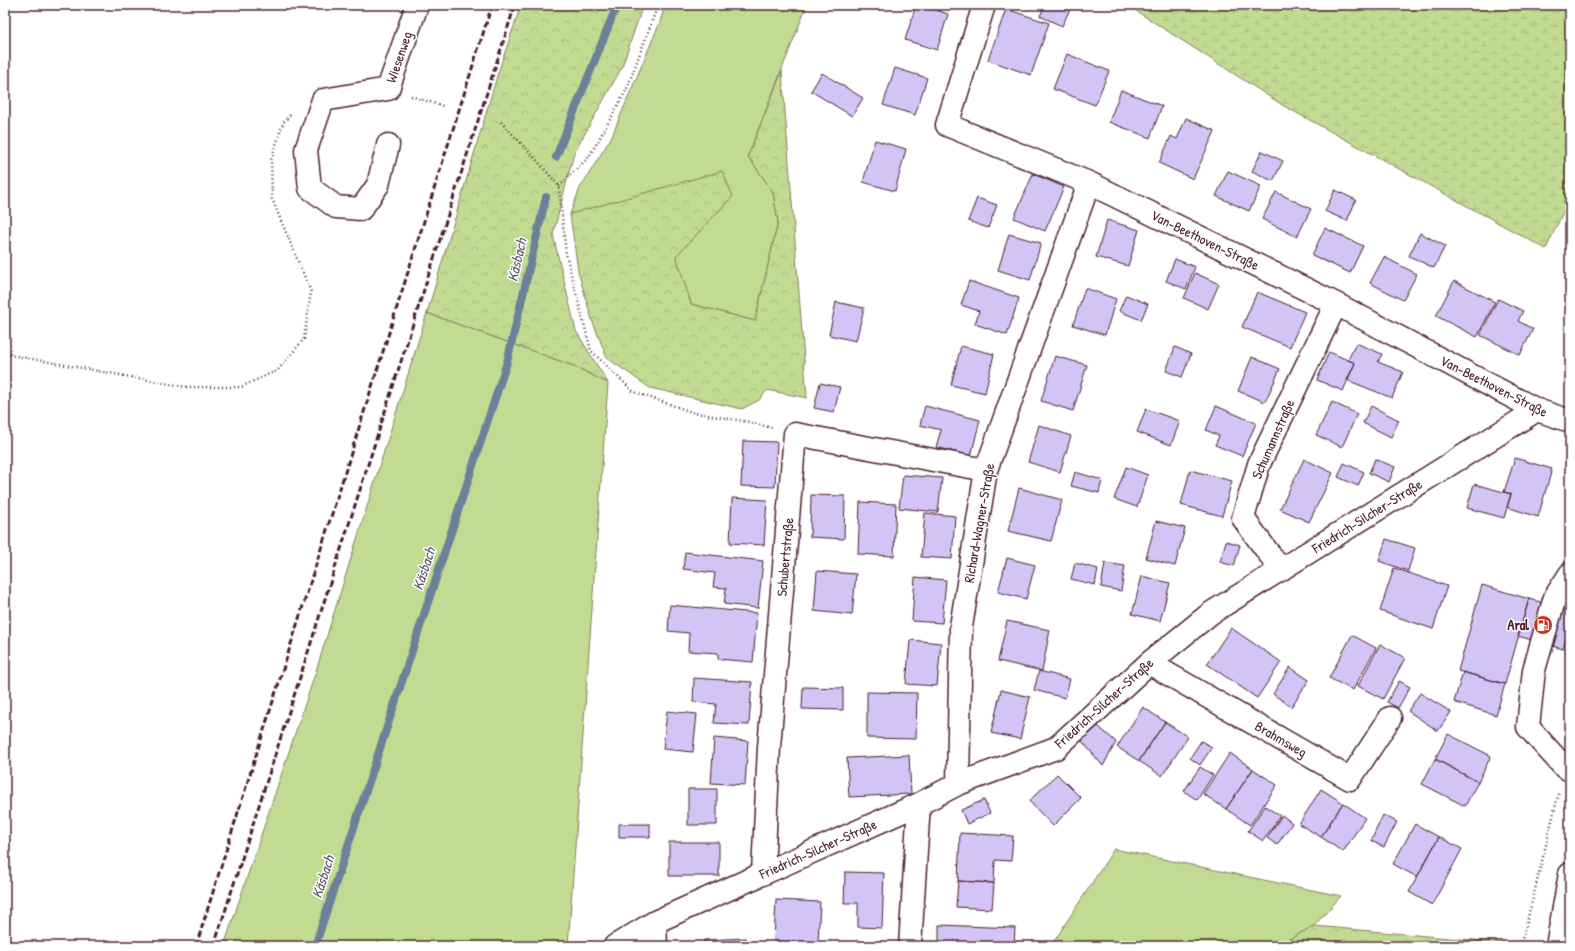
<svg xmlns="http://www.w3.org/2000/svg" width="1575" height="951" font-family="'Patrick Hand',sans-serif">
	<defs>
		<pattern id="forest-crowns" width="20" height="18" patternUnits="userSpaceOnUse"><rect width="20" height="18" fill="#c1db93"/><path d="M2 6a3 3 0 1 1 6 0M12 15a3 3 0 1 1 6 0" fill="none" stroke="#a7bc7f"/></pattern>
		<pattern id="wetland-marsh" width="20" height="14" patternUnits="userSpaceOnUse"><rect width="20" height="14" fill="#c1db93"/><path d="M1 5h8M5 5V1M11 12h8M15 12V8" fill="none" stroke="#a7bc7f"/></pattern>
	</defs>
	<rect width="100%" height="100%" fill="#fff"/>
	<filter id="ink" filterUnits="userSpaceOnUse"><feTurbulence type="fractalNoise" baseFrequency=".025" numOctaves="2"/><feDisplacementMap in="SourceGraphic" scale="8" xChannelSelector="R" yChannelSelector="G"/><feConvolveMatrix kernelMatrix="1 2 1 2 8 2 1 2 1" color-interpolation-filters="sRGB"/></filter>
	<g filter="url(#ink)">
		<!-- green -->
		<path fill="#c1db93" stroke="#867d5f" d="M665 5H807L748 156 773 192 778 222 755 321 691 304 676 256 733 196 570 214 580 188 611 138 660 22Z
			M427 313 574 366 608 383 568 946H224L316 671Z
			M1114 849 1341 896 1314 926 1276 946H1051Z"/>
		<!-- forest -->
		<path fill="url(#forest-crowns)" stroke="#867d5f" d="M521 5H643L622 67 574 153 553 235 576 331 608 383 574 366 427 313 497 76Z
			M782 71 807 398 767 390 759 400 742 409 650 388 607 358 592 320 578 271 570 214 722 171 733 196 676 256 691 304 755 321 778 222 773 192 748 156Z
			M1314 926 1517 944 1516 946H1276Z"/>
		<!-- wetland -->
		<path fill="url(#wetland-marsh)" stroke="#867d5f" d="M1127 5H1570V197L1546 249 1284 106Z"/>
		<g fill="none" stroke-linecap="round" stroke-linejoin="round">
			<!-- stream -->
			<path stroke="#6c8199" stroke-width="8" d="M556 157 617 5
				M315 946 507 362 546 197"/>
		</g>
		<!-- building -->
		<path fill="#d3c4f6" stroke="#4a1f2b" d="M916 5H922L948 14 937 50 905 40Z
			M1045 5H1072L1062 26 1040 16Z
			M1006 9 1049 23 1031 75 988 60Z
			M1067 54 1109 71 1095 105 1053 89Z
			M895 68 927 78 915 115 883 105Z
			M822 73 863 98 852 116 811 91Z
			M1121 90 1162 106 1150 138 1109 122Z
			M1186 118 1215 131 1193 179 1159 163 1171 136 1177 139Z
			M875 140 906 149 895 191 863 182Z
			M1262 151 1283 161 1273 181 1252 171Z
			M1228 171 1261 186 1249 211 1216 196Z
			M1033 174 1064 187 1045 231 1014 218Z
			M1335 190 1356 200 1347 221 1325 211Z
			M1276 192 1311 209 1297 237 1262 219Z
			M977 198 997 205 988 228 968 221Z
			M1107 220 1139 230 1128 266 1096 257Z
			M1325 228 1363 246 1350 273 1312 255Z
			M1420 233 1445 246 1434 268 1409 256Z
			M1009 234 1041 243 1030 280 998 270Z
			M1384 257 1417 274 1403 300 1370 283Z
			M1175 259 1195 267 1186 289 1166 281Z
			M1195 273 1219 284 1208 309 1184 298Z
			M969 281 1019 298 1007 335 975 324 979 311 961 305Z
			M1454 281 1495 302 1477 337 1436 316Z
			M1085 288 1116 299 1105 335 1073 325Z
			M1257 292 1305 312 1290 347 1242 327Z
			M1126 295 1148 304 1141 320 1119 311Z
			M1498 299 1523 311 1518 321 1533 329 1520 355 1480 335Z
			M836 302 864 308 856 341 829 335Z
			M1356 343 1382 354 1378 362 1403 372 1392 398 1347 380 1355 363 1348 360Z
			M961 346 994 354 985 393 951 385Z
			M1175 347 1191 354 1182 377 1166 371Z
			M1329 352 1355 363 1343 391 1317 380Z
			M1055 356 1087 365 1073 411 1041 401Z
			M1252 357 1280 369 1265 402 1238 391Z
			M820 383 840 387 834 412 814 408Z
			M1332 402 1357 414 1342 447 1316 435Z
			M925 406 980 420 971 456 936 447 941 430 920 425Z
			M1216 406 1256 423 1242 456 1215 445 1219 436 1206 430Z
			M1371 406 1399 420 1391 437 1363 423Z
			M1146 409 1180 421 1171 445 1137 432Z
			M1039 425 1071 436 1060 472 1028 462Z
			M743 441 777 442 775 487 741 486Z
			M1515 458 1552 469 1538 517 1507 507 1511 494 1504 492Z
			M1304 459 1333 473 1309 522 1280 509Z
			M1375 459 1395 467 1389 482 1369 473Z
			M1344 463 1364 472 1358 486 1338 477Z
			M1126 467 1148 475 1137 507 1114 499Z
			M1190 470 1232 481 1222 516 1181 505Z
			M1075 472 1102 480 1099 493 1071 486Z
			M903 475 942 478 938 512 899 508Z
			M1474 484 1511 494 1504 518 1467 508Z
			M1019 488 1062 500 1051 541 1008 531Z
			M811 495 845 496 844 539 810 537Z
			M732 498 767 500 764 545 730 543Z
			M860 502 896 504 894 556 858 554Z
			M925 513 955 516 952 559 921 557Z
			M1156 521 1185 528 1175 566 1146 558Z
			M1386 539 1415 548 1408 571 1379 561Z
			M1226 541 1240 545 1234 566 1220 562Z
			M685 552 763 561 758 608 724 604 726 588 713 587 715 573 683 569Z
			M1007 558 1035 565 1026 599 998 592Z
			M1075 563 1098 569 1095 585 1071 579Z
			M1105 563 1125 566 1121 591 1101 587Z
			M1394 568 1447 586 1433 629 1380 611Z
			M817 571 856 574 852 615 814 611Z
			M1142 576 1170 583 1160 621 1132 614Z
			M915 577 946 580 942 623 912 621Z
			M1482 585 1529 599 1505 684 1458 671Z
			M1529 599 1570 610V625L1563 649 1518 636Z
			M670 605 757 613 753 662 718 659V653L688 651 689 633 668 631Z
			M1007 621 1050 630 1042 671 998 661Z
			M1231 628 1281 662 1257 698 1207 664Z
			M1352 635 1376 648 1353 690 1329 678Z
			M910 640 941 643 937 686 906 684Z
			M1380 644 1405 658 1383 699 1358 686Z
			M1290 667 1309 680 1291 707 1273 694Z
			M1039 671 1070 679 1065 698 1034 690Z
			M1463 672 1505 684 1496 715 1454 702Z
			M694 678 752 682 749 725 714 723 716 704 693 702Z
			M1399 681 1410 687 1398 708 1387 702Z
			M803 687 843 688V710L802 709Z
			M1001 690 1030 697 1020 739 991 733Z
			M867 692 917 693 916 739 867 738Z
			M1420 693 1451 712 1438 731 1408 711Z
			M1143 707 1165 722 1139 761 1117 747Z
			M667 711 697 714 693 752 663 749Z
			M1165 722 1188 737 1162 776 1139 761Z
			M1098 726 1116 742 1103 766 1081 740Z
			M1448 734 1491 756 1478 782 1435 759Z
			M714 738 748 741 745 785 711 783Z
			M1201 741 1212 747 1200 765 1190 758Z
			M1230 753 1253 769 1226 809 1203 794Z
			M909 755 911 794 849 797 847 758Z
			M1435 759 1478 782 1465 806 1422 784Z
			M1200 767 1213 775 1197 800 1184 791Z
			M1253 769 1277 785 1250 825 1226 809Z
			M1057 774 1081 798 1053 826 1029 801Z
			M688 789H717V825H688Z
			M1321 789 1343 803 1321 837 1299 824Z
			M984 800 990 813 967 824 961 810Z
			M1343 803 1365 818 1343 852 1321 837Z
			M1265 806 1280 816 1263 841 1248 831Z
			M1282 815 1292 823 1277 845 1267 838Z
			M1383 815 1397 822 1384 847 1371 841Z
			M619 824H650V837H619Z
			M1415 824 1439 837 1417 877 1393 864Z
			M960 833 1013 836 1011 861 995 860 994 883 958 881Z
			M1439 837 1462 849 1432 905 1409 892Z
			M669 842H719V876H669Z
			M845 872 884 873 882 928 858 927V903H844Z
			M958 881 994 883 992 909 956 907Z
			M776 900 820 902 818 943 774 941Z
			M939 925 1015 928 1014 946H939Z
			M746 938V946H704V940Z"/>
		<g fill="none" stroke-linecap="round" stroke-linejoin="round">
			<!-- minor casing -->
			<g stroke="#4a1f2b" stroke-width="25">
				<path id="minor" d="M984 5 947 125 1089 183 1336 304 1537 410 1570 421
					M388 145 378 185 361 209 336 207 310 188 306 150 323 100 388 89 417 5
					M1281 570 1243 518 1259 464 1336 304
					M1570 574 1555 597 1534 670 1528 727 1565 768 1570 769
					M1149 663 1350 779 1390 718
					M958 784 961 627 986 470 1089 183
					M763 873 769 747 795 434 986 470
					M655 922 656 946
					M615 946 655 922 919 804 958 784 1056 748 1149 663 1211 613 1537 410
					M910 946 919 804"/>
			</g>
			<!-- major casing -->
			<g stroke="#4a1f2b" stroke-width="25">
				<path id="major" d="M1557 946 1570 874"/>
			</g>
			<!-- path -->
			<path stroke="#4a1f2b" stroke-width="2.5" stroke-dasharray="1 3" stroke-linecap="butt" d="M411 96 443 106
				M501 122 533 156 559 186 566 254 591 351 634 392 695 413 749 422 772 428
				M559 186 589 157 626 91 658 5
				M5 354 186 387H241L278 370 304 339 311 292 272 199 271 160 283 123 290 115
				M1520 946 1526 926 1559 792"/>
			<!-- minor -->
			<use href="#minor" stroke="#fff" stroke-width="22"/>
			<!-- major -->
			<use href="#major" stroke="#fff" stroke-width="22"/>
			<!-- rail -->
			<path stroke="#4a1f2b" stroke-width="3" stroke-dasharray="6 3" stroke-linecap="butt" d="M196 946 492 5
				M214 946 515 5"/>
		</g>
	</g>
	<!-- icons -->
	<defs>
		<g id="fuel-disc" transform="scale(1)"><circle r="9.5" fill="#c8321e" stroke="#fff"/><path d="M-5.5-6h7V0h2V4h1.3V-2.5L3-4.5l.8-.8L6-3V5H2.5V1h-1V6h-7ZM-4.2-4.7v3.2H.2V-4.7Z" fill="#fff"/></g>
	</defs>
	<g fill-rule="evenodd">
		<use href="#fuel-disc" x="1543" y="625"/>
	</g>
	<g text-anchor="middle" stroke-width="3" stroke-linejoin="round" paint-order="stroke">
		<!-- street labels -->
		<g font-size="14" fill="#4a1f2b" stroke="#fff">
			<text transform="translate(399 57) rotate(-71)" y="5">Wiesenweg</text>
			<text transform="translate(1205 240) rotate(26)" y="5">Van-Beethoven-Straße</text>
			<text transform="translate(1494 386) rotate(27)" y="5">Van-Beethoven-Straße</text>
			<text transform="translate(1273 439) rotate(-66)" y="5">Schumannstraße</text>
			<text transform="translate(1367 516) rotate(-32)" y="5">Friedrich-Silcher-Straße</text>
			<text transform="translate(979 523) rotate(-80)" y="5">Richard-Wagner-Straße</text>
			<text transform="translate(785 557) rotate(-85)" y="5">Schubertstraße</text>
			<text transform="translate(1104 703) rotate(-42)" y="5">Friedrich-Silcher-Straße</text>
			<text transform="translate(1281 739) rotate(30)" y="5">Brahmsweg</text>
			<text transform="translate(818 849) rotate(-24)" y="5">Friedrich-Silcher-Straße</text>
		</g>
		<!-- poi labels -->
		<g font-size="14" font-weight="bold" fill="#4a1f2b" stroke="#fff" text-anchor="end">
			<text x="1529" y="630">Aral</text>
		</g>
		<!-- water labels -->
		<g font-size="15" font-style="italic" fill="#5e586b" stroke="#fff">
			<text transform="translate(517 260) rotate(-77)" y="5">Käsbach</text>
			<text transform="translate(424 569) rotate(-72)" y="5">Käsbach</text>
			<text transform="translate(323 877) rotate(-72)" y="5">Käsbach</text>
		</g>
	</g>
	<!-- margin -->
	<rect width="1575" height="951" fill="none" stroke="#fff" stroke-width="20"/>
	<rect x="10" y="10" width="1555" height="931" fill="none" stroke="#4a1f2b" stroke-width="1.5" filter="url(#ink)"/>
</svg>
